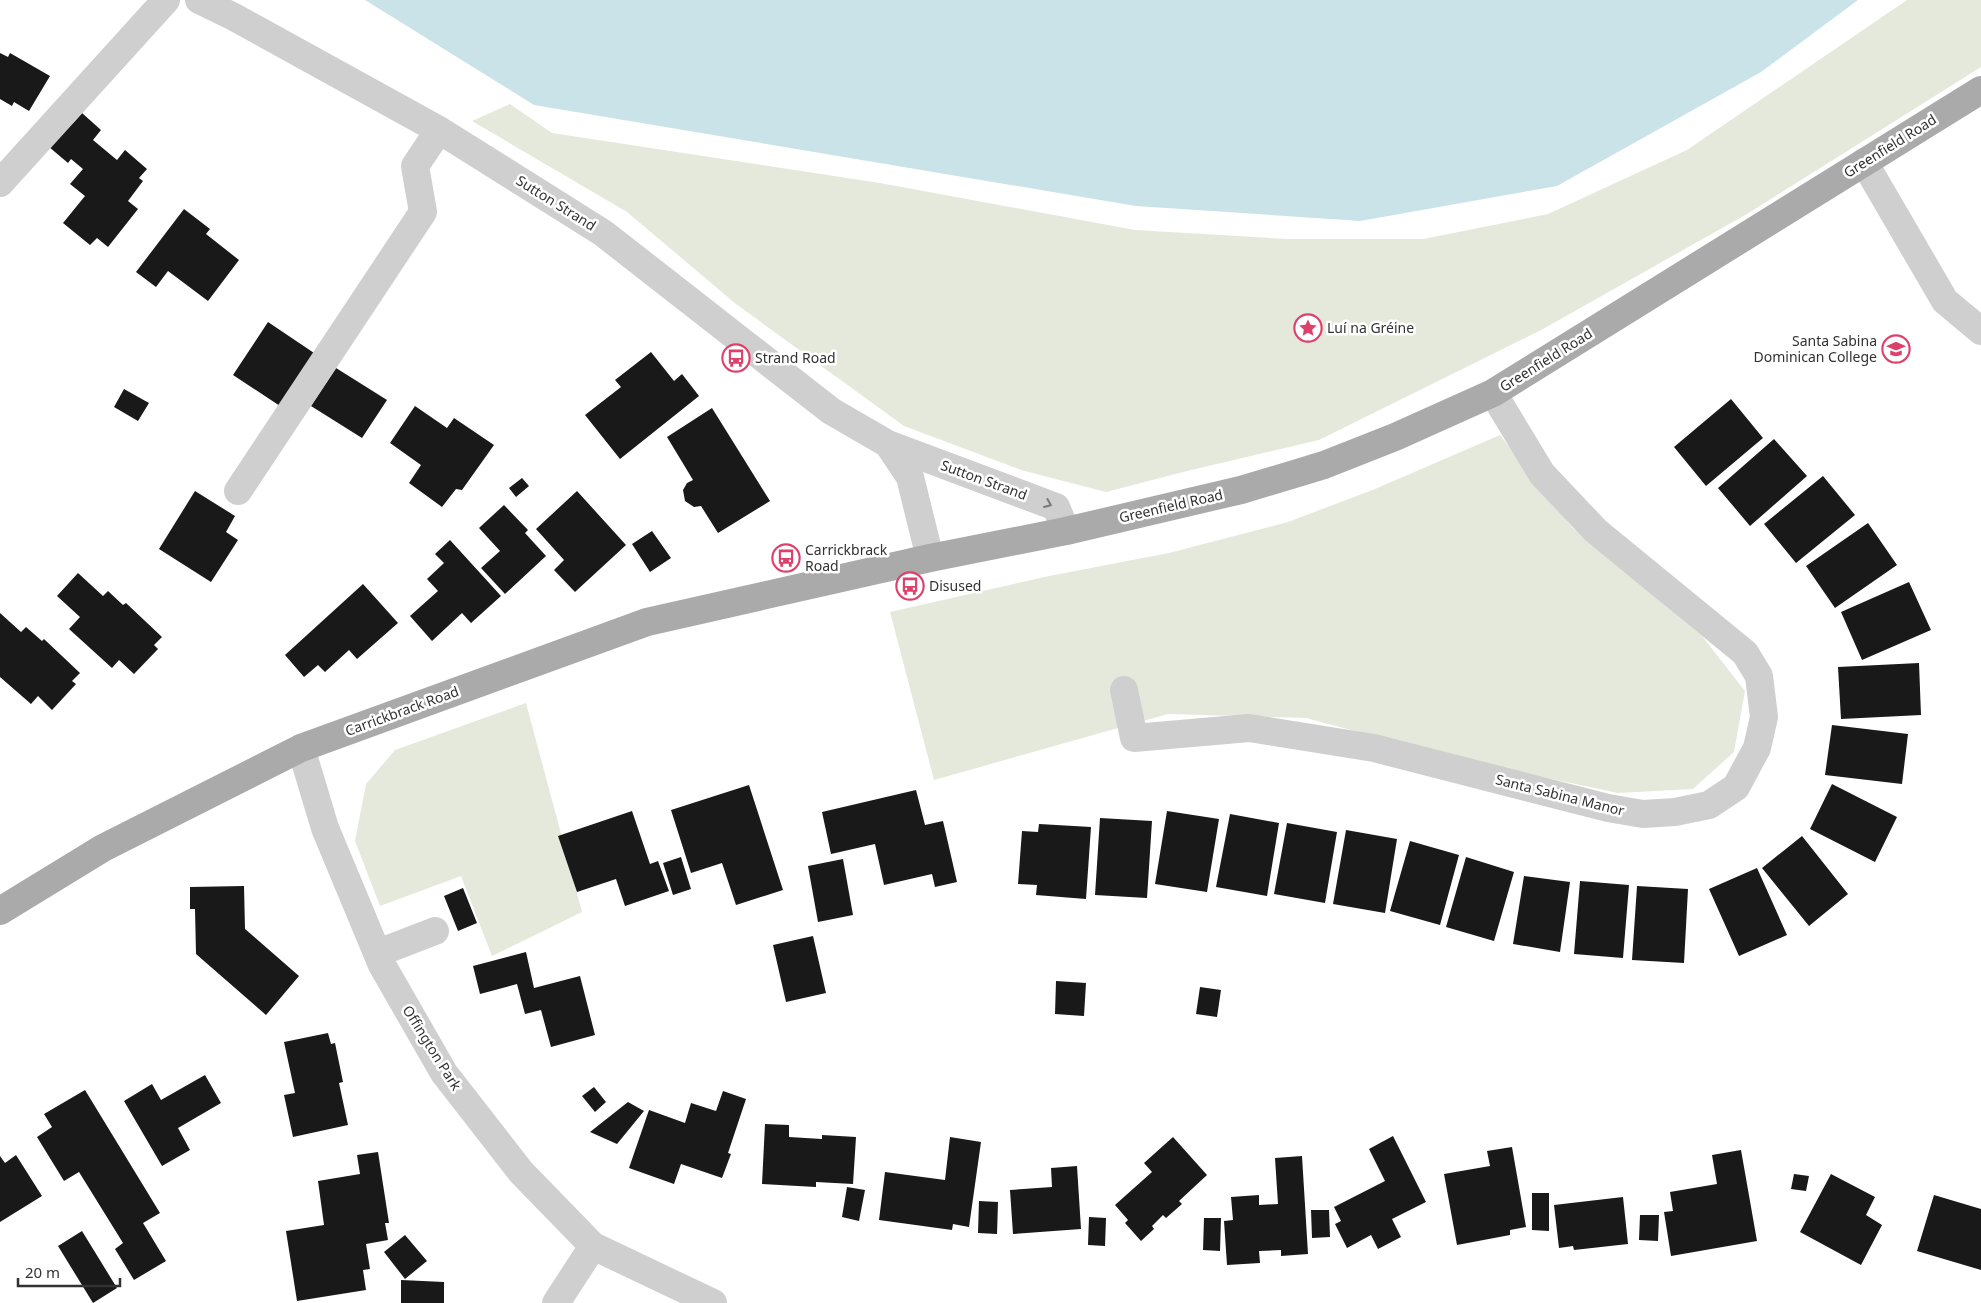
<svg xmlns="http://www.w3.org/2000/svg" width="1981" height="1303" font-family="'Noto Sans',sans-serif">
	<rect width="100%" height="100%" fill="#fff"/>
	<!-- green -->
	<path fill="#e5e9dc" d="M1907 0H1981V67L1747 214 1543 329 1319 440 1187 471 1106 492 1021 470 904 426 736 304 627 212 472 121 510 104 552 133 880 183 1135 230 1287 239H1423L1548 214 1687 150Z
		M1500 435 1573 528 1702 636 1745 691 1734 752 1693 789 1618 793 1472 762 1306 718 1168 714 934 780 890 612 1049 576 1169 553 1288 522 1375 489Z
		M526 703 582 912 492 956 461 876 380 906 355 841 366 784 395 750Z"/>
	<!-- water -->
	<path fill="#cae3e8" d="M365 0H1858L1761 72 1557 186 1360 221 1136 206 534 105Z"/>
	<!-- building -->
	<path fill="#191919" d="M0 53 8 57 10 53 50 76 29 111 14 102 12 106 0 99Z
		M82 113 101 130 93 140 117 160 125 150 147 169 139 178 143 181 128 201 138 209 108 247 97 238 90 245 63 223 85 196 70 184 83 169 71 159 68 163 42 141 64 116 73 123Z
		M184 209 210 229 206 234 239 260 208 301 168 271 156 287 136 272Z
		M268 322 317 355 283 408 233 375Z
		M651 352 674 381 682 374 699 396 620 459 585 415 621 387 615 380Z
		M336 368 387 400 362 438 311 406Z
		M124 389 149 403 138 421 114 407Z
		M1731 399 1763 438 1706 486 1674 447Z
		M415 406 447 428 454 418 494 445 462 490 456 489 442 507 409 483 421 465 390 443Z
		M712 408 770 501 718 533 701 506 694 507 685 501 683 490 687 483 693 480 667 437Z
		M1774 439 1807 476 1750 526 1718 488Z
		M1823 476 1855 515 1796 563 1764 524Z
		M522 478 529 486 516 497 509 488Z
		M195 491 235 516 226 532 238 540 211 582 159 549Z
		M577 491 626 545 575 592 554 570 564 560 536 529Z
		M504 505 528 530 525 533 546 556 505 594 481 568 500 551 479 528Z
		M1868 523 1897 565 1835 608 1806 566Z
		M652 531 671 558 650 572 632 544Z
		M450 540 501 596 471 623 462 613 432 641 410 616 438 591 427 579 444 563 435 554Z
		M78 573 103 596 108 591 123 605 126 603 162 637 154 645 158 649 134 674 119 660 112 668 69 629 80 617 57 596Z
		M1909 582 1931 630 1862 660 1841 612Z
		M363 584 398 623 357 659 349 650 325 672 318 665 304 677 285 655Z
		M0 613 21 632 26 627 42 641 44 639 80 673 72 681 76 684 52 710 38 696 31 704 0 677Z
		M1919 663 1921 715 1841 719 1838 667Z
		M1832 725 1908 734 1902 784 1825 775Z
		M1832 784 1897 817 1875 862 1810 829Z
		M749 785 783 890 736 905 722 863 691 873 671 810Z
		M916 790 925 825 943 821 957 882 935 887 932 874 884 885 875 844 831 854 822 812Z
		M632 811 650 864 658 861 669 891 625 906 616 879 577 892 558 836Z
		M1167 811 1219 819 1207 892 1155 884Z
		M1230 814 1279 823 1267 896 1216 887Z
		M1100 818 1152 821 1147 898 1095 895Z
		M1287 823 1337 832 1325 903 1274 894Z
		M1039 824 1091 827 1086 899 1036 895 1037 885 1018 884 1022 831 1038 832Z
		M1346 830 1397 839 1385 913 1333 904Z
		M1802 836 1848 894 1809 926 1762 868Z
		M1410 841 1459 855 1440 925 1390 911Z
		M681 857 691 889 673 895 663 863Z
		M1466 857 1514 872 1494 941 1446 927Z
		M843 859 853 915 818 922 808 866Z
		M1757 868 1787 935 1739 956 1709 889Z
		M1524 876 1570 882 1560 952 1513 944Z
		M1580 881 1629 885 1623 958 1574 954Z
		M244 886 245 929 299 976 266 1015 196 954 195 909H190V887Z
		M1637 886 1688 889 1684 963 1632 960Z
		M463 888 477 923 458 931 444 896Z
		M813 936 826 993 786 1002 773 945Z
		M526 952 534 988 580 976 595 1035 551 1047 541 1010 525 1014 517 984 480 994 473 966Z
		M1056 981 1086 983 1084 1016 1055 1014Z
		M1200 987 1221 990 1217 1017 1196 1014Z
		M328 1033 331 1044 335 1043 343 1082 339 1083 348 1125 293 1137 284 1095 295 1093 284 1042Z
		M205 1075 221 1103 178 1128 190 1150 162 1166 124 1101 152 1084 161 1100Z
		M594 1087 606 1102 595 1112 582 1096Z
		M85 1090 160 1213 143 1223 166 1261 134 1280 115 1249 123 1243 79 1172 64 1181 37 1137 52 1127 44 1114Z
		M723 1091 746 1099 728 1153 731 1154 722 1178 681 1164 674 1184 629 1168 649 1110 685 1123 691 1103 716 1111Z
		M628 1102 644 1111 617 1144 590 1132Z
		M765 1124 789 1125V1137L822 1139V1135L856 1137 853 1184 816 1182V1187L762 1184Z
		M1393 1136 1426 1202 1392 1219 1401 1237 1378 1249 1371 1235 1347 1248 1335 1224 1341 1221 1334 1207 1385 1181 1369 1149Z
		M950 1137 981 1142 969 1227 953 1224 952 1230 879 1220 885 1172 945 1180Z
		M1173 1137 1207 1175 1179 1201 1182 1204 1166 1218 1163 1215 1152 1226 1154 1229 1141 1241 1125 1223 1128 1220 1115 1205 1152 1172 1144 1163Z
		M1512 1147 1526 1227 1510 1230V1235L1457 1245 1444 1174 1490 1166 1487 1151Z
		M1741 1150 1757 1241 1671 1256 1664 1212 1673 1211 1670 1192 1717 1184 1712 1155Z
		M378 1152 389 1223H385L388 1240 366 1244 370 1269 363 1270 366 1290 297 1301 286 1231 324 1225 318 1181 360 1174 357 1155Z
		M16 1155 42 1196 0 1222V1156L5 1163Z
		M1302 1156 1308 1254 1281 1256V1250L1259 1251 1260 1263 1227 1265 1224 1221 1233 1220 1231 1197 1259 1195V1205L1278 1204 1275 1158Z
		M1077 1166 1081 1229 1013 1234 1010 1190 1052 1187 1051 1168Z
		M1794 1174 1809 1176 1806 1191 1791 1189Z
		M1831 1174 1875 1197 1866 1215 1882 1225 1861 1265 1800 1232Z
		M847 1187 865 1190 859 1221 842 1217Z
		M1532 1193H1549V1231L1532 1230Z
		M1934 1195 1981 1209V1270L1917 1251Z
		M1623 1197 1628 1244 1574 1250 1573 1246 1559 1248 1554 1205Z
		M979 1201 998 1202 997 1234 978 1233Z
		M1311 1210H1329L1330 1237 1312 1238Z
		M1640 1215H1659L1658 1241 1639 1240Z
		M1089 1217 1106 1218 1105 1246 1088 1245Z
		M1204 1218H1221L1220 1251 1203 1250Z
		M82 1231 117 1288 93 1303 58 1246Z
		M405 1235 427 1261 405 1279 384 1252Z
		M401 1280 444 1282V1303H401Z"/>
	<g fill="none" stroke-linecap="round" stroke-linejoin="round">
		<!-- minor -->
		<path stroke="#cfcfcf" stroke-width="28" d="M199 0 234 17 439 130 603 233 831 411 888 444 1056 507 1066 531
			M1864 162 1945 301 1981 331
			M0 183 166 0
			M888 444 910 477 930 558
			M238 491 423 212 415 166 439 130
			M1124 690 1134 738 1249 728 1374 748 1608 808 1643 814 1675 812 1709 805 1736 787 1757 748 1764 717 1759 676 1745 653 1596 531 1542 474 1493 393
			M301 748 325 828 382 965 444 1073 521 1172 593 1246 713 1303
			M378 953 435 931
			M556 1303 593 1246"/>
		<!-- major -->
		<path stroke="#aaa" stroke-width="28" d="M0 911 103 848 301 748 647 622 930 558 1066 531 1241 490 1324 465 1395 437 1493 393 1981 90"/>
	</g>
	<!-- one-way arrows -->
	<defs><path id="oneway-chevron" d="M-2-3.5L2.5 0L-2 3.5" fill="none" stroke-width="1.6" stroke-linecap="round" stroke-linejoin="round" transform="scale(1.25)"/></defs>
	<use stroke="#797979" href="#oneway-chevron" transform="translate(1048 504) rotate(23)"/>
	<!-- icons -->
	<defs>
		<g id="sight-ring" transform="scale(1.4375)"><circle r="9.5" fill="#fff" stroke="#dd416b" stroke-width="1.5"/><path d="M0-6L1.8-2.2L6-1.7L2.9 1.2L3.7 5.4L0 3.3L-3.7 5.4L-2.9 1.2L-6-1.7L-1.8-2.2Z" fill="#dd416b"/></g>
		<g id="school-ring" transform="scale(1.4375)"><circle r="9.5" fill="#fff" stroke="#dd416b" stroke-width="1.5"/><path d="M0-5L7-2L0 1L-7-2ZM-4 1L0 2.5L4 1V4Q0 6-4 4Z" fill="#dd416b"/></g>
		<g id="bus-ring" transform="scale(1.4375)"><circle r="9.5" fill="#fff" stroke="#dd416b" stroke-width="1.5"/><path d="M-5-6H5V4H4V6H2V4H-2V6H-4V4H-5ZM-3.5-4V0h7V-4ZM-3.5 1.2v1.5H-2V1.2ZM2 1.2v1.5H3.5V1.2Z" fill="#dd416b"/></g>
	</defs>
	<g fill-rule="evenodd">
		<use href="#sight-ring" x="1308" y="328"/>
		<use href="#school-ring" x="1896" y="349"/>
		<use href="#bus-ring" x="736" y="358"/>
		<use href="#bus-ring" x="786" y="558"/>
		<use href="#bus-ring" x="910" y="586"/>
	</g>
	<g text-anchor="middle" stroke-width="5" stroke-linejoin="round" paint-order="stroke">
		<!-- street labels -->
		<g font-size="14" fill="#323232" stroke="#fff">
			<text transform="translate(1890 146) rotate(-32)" y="5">Greenfield Road</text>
			<text transform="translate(556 203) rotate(32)" y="5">Sutton Strand</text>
			<text transform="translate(1546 360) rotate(-32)" y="5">Greenfield Road</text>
			<text transform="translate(984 480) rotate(20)" y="5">Sutton Strand</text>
			<text transform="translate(1171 506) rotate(-13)" y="5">Greenfield Road</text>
			<text transform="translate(402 711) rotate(-20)" y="5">Carrickbrack Road</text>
			<text transform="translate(1560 795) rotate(14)" y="5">Santa Sabina Manor</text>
			<text transform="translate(432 1048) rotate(58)" y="5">Offington Park</text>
		</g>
		<!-- poi labels -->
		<g font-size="14" fill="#323232" stroke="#fff" text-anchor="start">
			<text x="1327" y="333">Luí na Gréine</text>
			<text x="1877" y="346" text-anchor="end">Santa Sabina<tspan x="1877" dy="16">Dominican College</tspan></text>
			<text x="755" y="363">Strand Road</text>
			<text x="805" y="555">Carrickbrack<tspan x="805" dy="16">Road</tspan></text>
			<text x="929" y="591">Disused</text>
		</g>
	</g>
	<!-- scale -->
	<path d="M18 1278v8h102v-8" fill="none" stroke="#323232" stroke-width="2.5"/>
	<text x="25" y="1278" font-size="15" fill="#323232" stroke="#ffffff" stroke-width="4" paint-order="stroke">20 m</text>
</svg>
